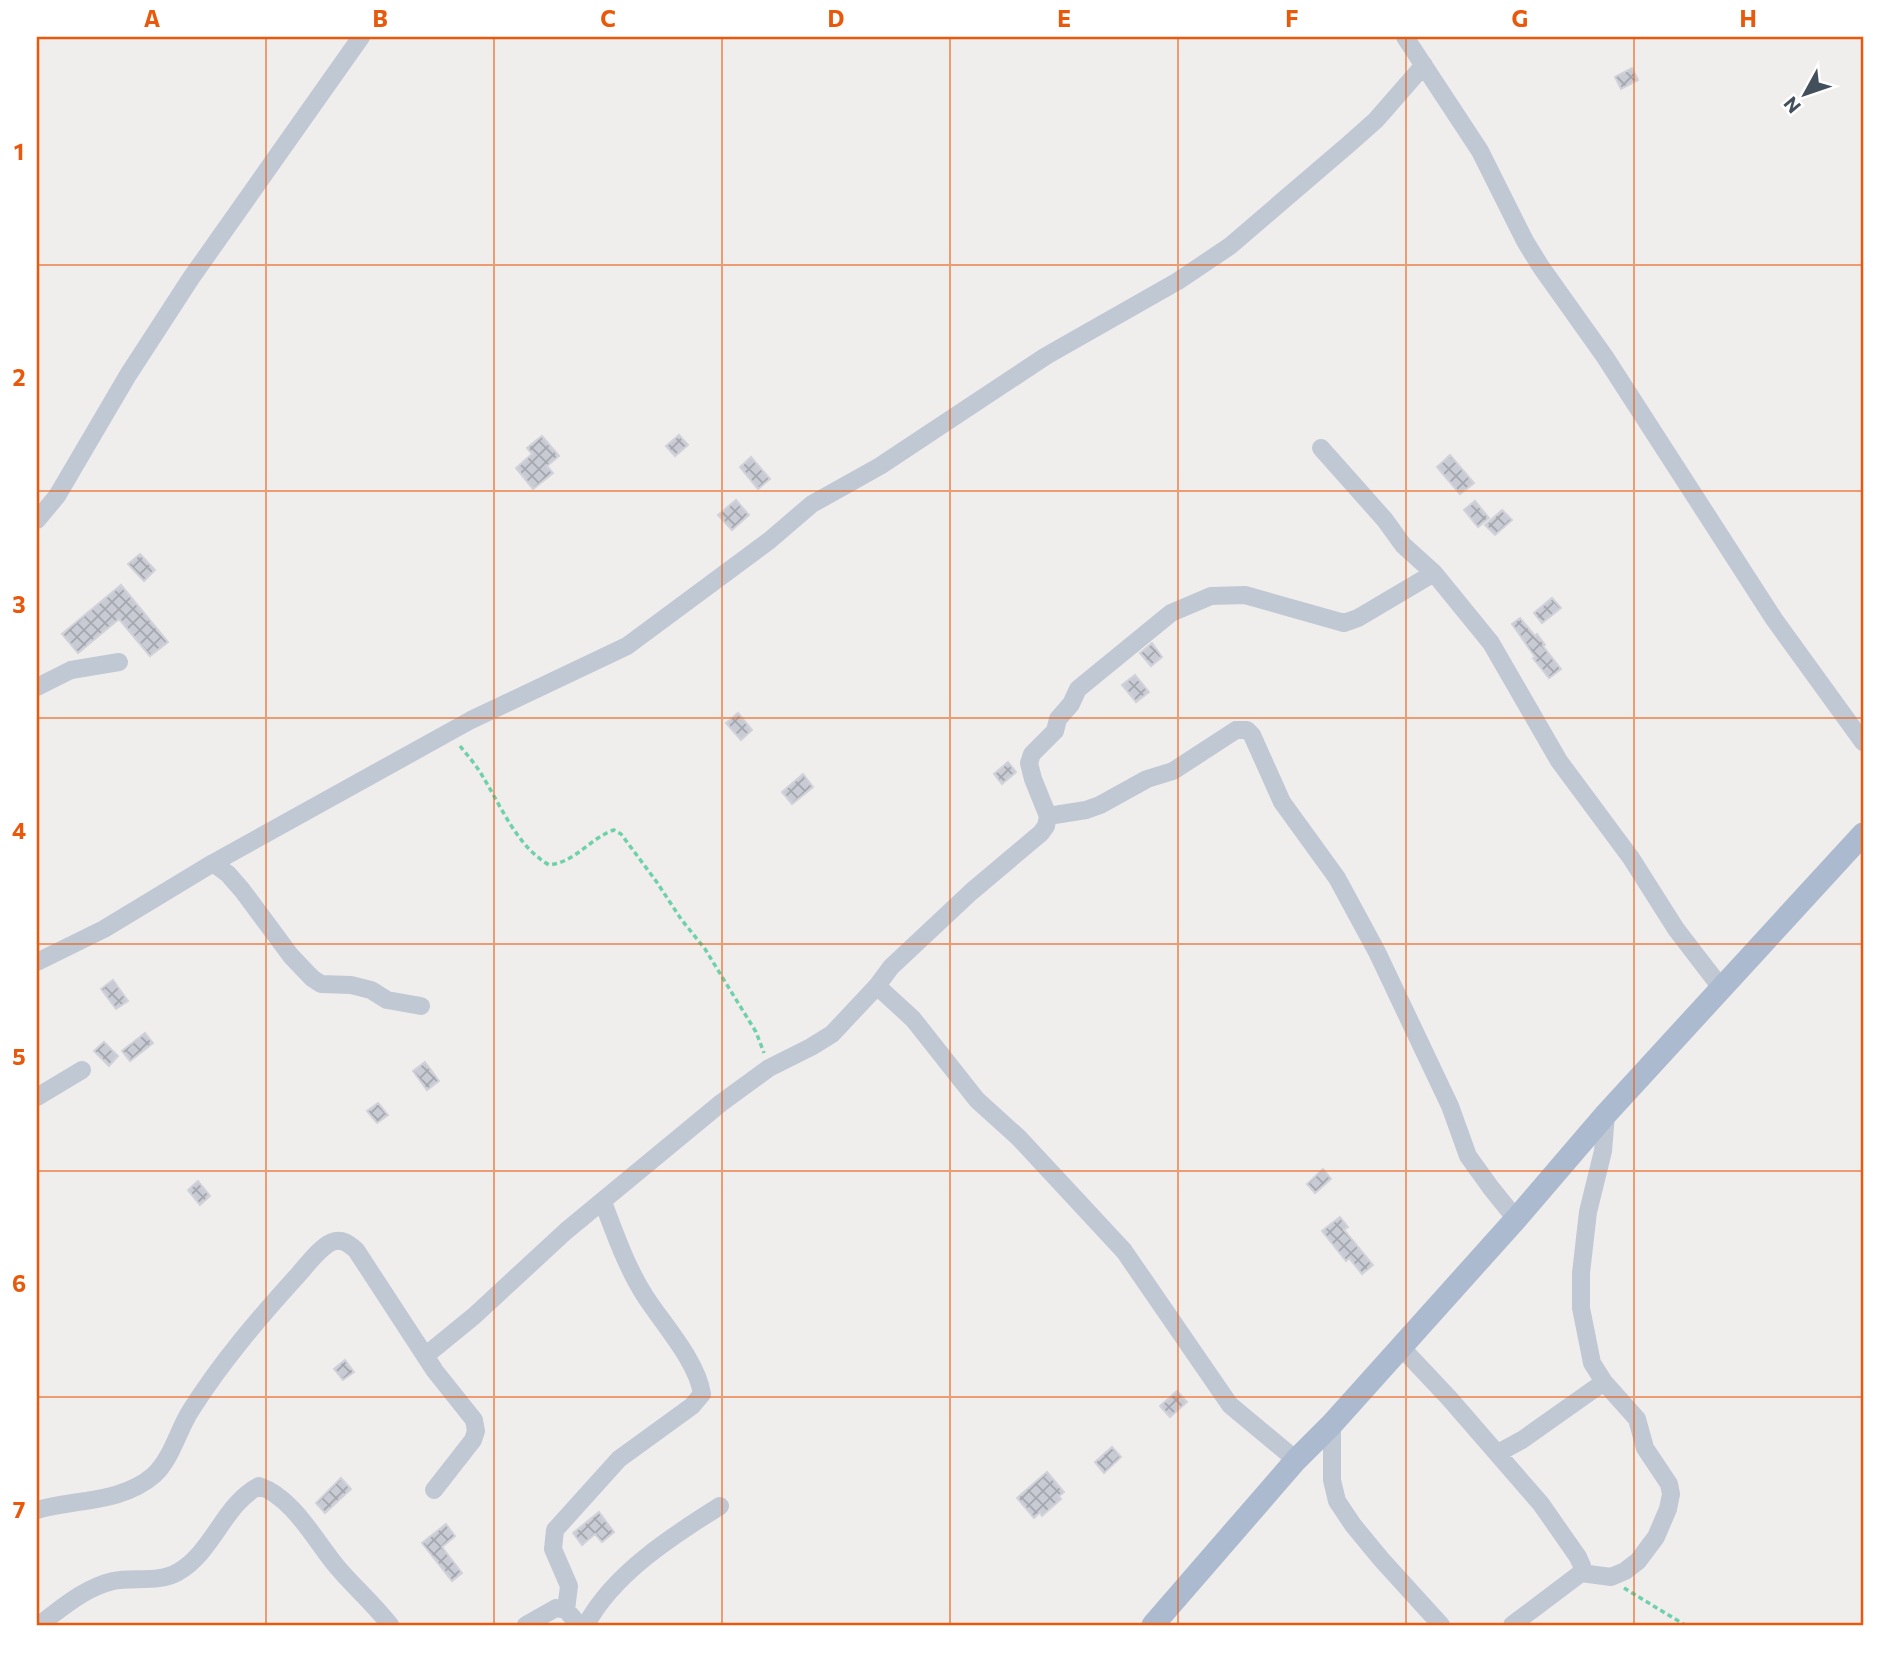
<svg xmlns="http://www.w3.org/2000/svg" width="1900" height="1662" font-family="Commissioner,sans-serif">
	<defs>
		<pattern id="building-cross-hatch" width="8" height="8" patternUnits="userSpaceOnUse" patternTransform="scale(1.75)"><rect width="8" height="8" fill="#c9cbd4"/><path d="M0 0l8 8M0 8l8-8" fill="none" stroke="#a5a7af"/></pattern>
	</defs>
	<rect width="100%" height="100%" fill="#f0eded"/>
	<!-- building -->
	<path fill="url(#building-cross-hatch)" stroke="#d1d2d9" stroke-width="2" d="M1632 68 1638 80 1621 89 1615 77Z
		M679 435 688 445 675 456 666 446Z
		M542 436 559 456 547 466 553 473 533 489 516 468 532 454 527 448Z
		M1450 455 1474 483 1460 494 1437 467Z
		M751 457 770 479 758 489 740 467Z
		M736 500 749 515 732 530 718 515Z
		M1475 501 1489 518 1478 527 1464 510Z
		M1502 510 1512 520 1495 535 1485 525Z
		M140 554 155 570 144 581 128 564Z
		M121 585 168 642 150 656 119 619 78 653 62 634Z
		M1552 598 1561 608 1542 623 1534 613Z
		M1520 618 1535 636 1537 634 1545 645 1543 646 1561 669 1549 678 1533 658 1535 657 1512 624Z
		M1152 643 1162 657 1151 666 1140 653Z
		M1135 675 1149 692 1136 702 1122 685Z
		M738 713 752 730 741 740 726 723Z
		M1008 762 1016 772 1002 784 994 774Z
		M803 774 813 787 792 804 782 792Z
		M113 980 128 1001 116 1009 101 989Z
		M145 1033 153 1043 130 1061 122 1051Z
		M104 1042 118 1056 109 1066 94 1051Z
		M425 1062 439 1081 427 1090 413 1071Z
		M378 1103 388 1115 377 1123 367 1111Z
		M1323 1169 1331 1179 1315 1193 1307 1184Z
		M198 1181 210 1196 200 1205 188 1190Z
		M1340 1217 1348 1227 1344 1230 1373 1265 1362 1274 1349 1258 1346 1261 1322 1231Z
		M345 1360 354 1372 343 1380 334 1369Z
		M1177 1391 1187 1402 1170 1417 1160 1406Z
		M1112 1447 1121 1457 1104 1473 1095 1462Z
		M1047 1472 1064 1492 1059 1496 1061 1499 1042 1516 1040 1512 1034 1518 1017 1498Z
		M341 1478 351 1489 325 1513 316 1503Z
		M599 1512 614 1532 602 1542 595 1534 582 1545 573 1533Z
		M446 1524 455 1536 442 1547 462 1573 452 1581 422 1543Z"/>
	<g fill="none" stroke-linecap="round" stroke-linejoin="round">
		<!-- path -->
		<path stroke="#6ed1a9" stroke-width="3.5" stroke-dasharray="5 3.5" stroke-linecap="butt" d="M460 746C468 756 477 766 483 777 502 808 517 846 549 865 576 862 590 838 614 830L621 834 656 881 681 919 705 949 756 1032 764 1053
			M1624 1588 1685 1625"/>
		<!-- minor -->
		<path stroke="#c0c8d4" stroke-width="18" d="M1405 37 1480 151 1525 241 1541 267 1605 357 1774 619 1863 742
			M1321 448 1385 520 1403 545 1434 573 1491 643 1559 761 1631 858 1676 929 1722 989
			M37 520 57 496 128 375 191 278 361 37
			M37 687 71 670 119 662
			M1048 816 1086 810 1100 805 1147 779 1173 771 1236 730H1247L1252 735 1282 802 1337 878 1377 952 1450 1106 1468 1156 1491 1188 1516 1219
			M213 863 228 874 242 890 291 956 312 978 321 984 351 985 371 990 387 1000 421 1006
			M37 962 104 929 213 863 471 720 627 646 770 540 812 504 880 466 1046 356 1178 281 1230 246 1349 144 1376 120 1424 65
			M877 986 913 1019 977 1100 1018 1137 1124 1251 1230 1405 1296 1460
			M37 1097 82 1070
			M1400 1346 1449 1398 1541 1504 1578 1557 1582 1566 1581 1573 1512 1625
			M425 1356 474 1316 566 1231 721 1103 769 1068 811 1047 832 1034 877 986 891 967 971 892 1041 833 1046 826 1048 816 1033 779 1029 763 1032 754 1055 731 1058 719 1071 704 1078 689 1171 613 1211 596 1245 595 1344 623 1358 618 1434 573
			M1332 1424V1480L1337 1501 1353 1525 1381 1559 1441 1625
			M1498 1453 1522 1440 1604 1382
			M37 1510C75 1499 122 1503 154 1475 172 1458 178 1430 191 1410 222 1361 259 1318 298 1275 307 1265 320 1247 332 1242 342 1238 349 1244 356 1250L435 1371 474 1420 476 1431 473 1440 434 1490
			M1581 1573 1611 1577 1625 1571 1638 1561 1656 1537 1668 1509 1671 1494 1669 1484 1645 1448 1637 1419 1604 1382 1592 1363 1581 1308V1273L1588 1212 1603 1151 1606 1114
			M566 1610 569 1586 553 1549 555 1530 619 1459 692 1406 702 1394C697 1361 663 1324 645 1296 627 1268 615 1234 603 1202
			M39 1625C62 1608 84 1588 113 1581 133 1577 160 1583 178 1572 213 1552 224 1504 259 1486 294 1498 315 1541 338 1568 355 1588 374 1604 390 1625
			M526 1625 556 1608 566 1610 579 1625
			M586 1625C613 1574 672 1536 720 1506"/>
		<!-- major -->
		<path stroke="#abbace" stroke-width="23" d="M1153 1625 1296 1460 1332 1424 1516 1219 1606 1114 1863 834"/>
	</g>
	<!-- grid -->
	<path fill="none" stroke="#e8590c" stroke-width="2" stroke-opacity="0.55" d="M266 37V1625M494 37V1625M722 37V1625M950 37V1625M1178 37V1625M1406 37V1625M1634 37V1625M37 265H1863M37 491H1863M37 718H1863M37 944H1863M37 1171H1863M37 1397H1863"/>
	<!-- border -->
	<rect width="1900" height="1662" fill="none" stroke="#ffffff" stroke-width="77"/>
	<!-- north arrow -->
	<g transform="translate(1805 94) rotate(230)" stroke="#ffffff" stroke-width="5" paint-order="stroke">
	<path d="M0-5L12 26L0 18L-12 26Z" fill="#444f5c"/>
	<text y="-10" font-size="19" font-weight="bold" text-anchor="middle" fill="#444f5c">N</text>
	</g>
	<rect x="38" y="38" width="1824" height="1586" fill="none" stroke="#e8590c" stroke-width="2.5"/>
	<g font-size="23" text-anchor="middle" font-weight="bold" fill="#e8590c">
		<text x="152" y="27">A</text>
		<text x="380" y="27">B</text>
		<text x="608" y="27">C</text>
		<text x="836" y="27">D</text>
		<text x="1064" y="27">E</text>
		<text x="1292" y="27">F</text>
		<text x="1520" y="27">G</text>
		<text x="1748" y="27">H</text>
		<text x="19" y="160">1</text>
		<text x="19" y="386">2</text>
		<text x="19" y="613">3</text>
		<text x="19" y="839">4</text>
		<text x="19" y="1065">5</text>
		<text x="19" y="1292">6</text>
		<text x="19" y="1518">7</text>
	</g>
</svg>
